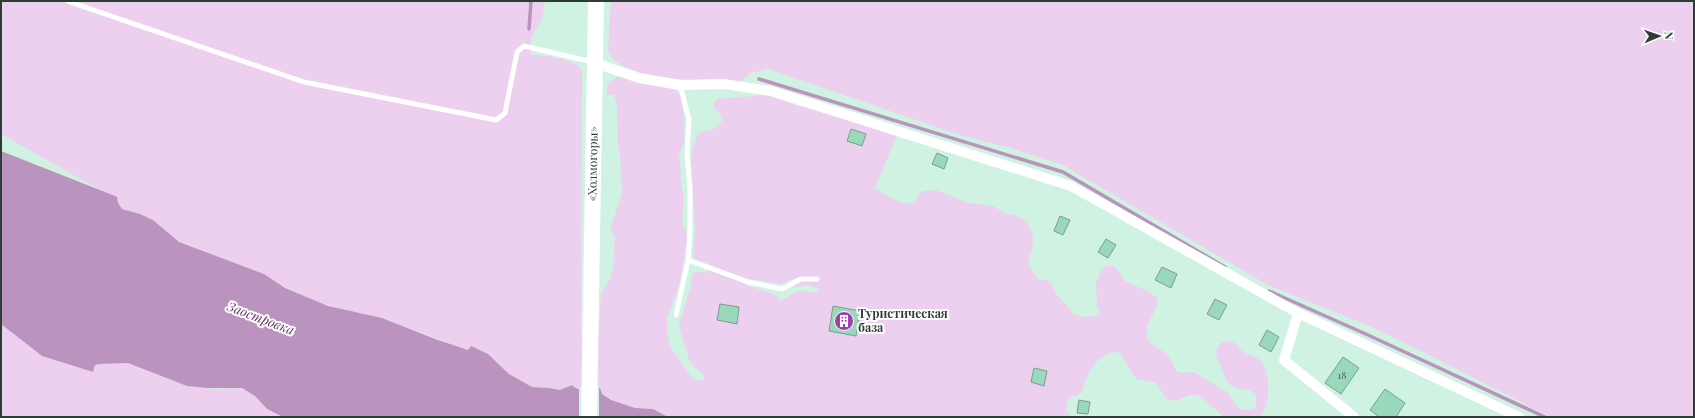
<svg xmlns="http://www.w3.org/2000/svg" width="1695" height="418" font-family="'Playfair Display',serif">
	<rect width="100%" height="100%" fill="#cff2e2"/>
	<!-- green -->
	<path fill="#edcff0" d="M1 1H545L542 19 531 38V55C539 53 575 61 580 67 581 69 581 71 582 73L581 335 584 341 598 339 601 294 610 279 613 268 615 237 611 231V227L622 193 620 152 618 145 617 103 614 95 612 94 606 96 608 84 611 81 620 76 673 88 681 96 684 119V142L679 155 681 172 680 180 684 198 682 223 688 239 680 282 667 318V328L668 339 672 350 693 379 699 381 705 380 703 374 692 365 689 359 680 330 679 324 690 290 693 273 696 272 708 273V270L743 282 748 286 774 294 781 301 797 291 816 292 819 289 809 285 792 287 801 281H819V277H798L780 284 745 278 693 258 695 231 691 161 693 148 698 133 714 129 722 121 721 115 714 108V103L717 99 766 95 774 97 798 106 813 107 897 135 875 188C888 196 898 205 914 203L919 194 923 191 936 190 968 203 993 206 1006 214 1015 215 1027 222 1033 237 1032 249 1028 262 1029 266 1038 279C1055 280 1051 288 1059 297 1065 303 1069 307 1074 315L1084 317 1100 315 1097 306 1096 283 1101 271 1107 266H1112L1116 268 1125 281 1149 292 1157 298C1159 313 1141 324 1148 339 1151 347 1162 349 1167 354 1171 359 1173 366 1176 371L1184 373 1194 372 1228 393 1237 407 1241 410 1252 409 1256 406V395C1247 386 1241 391 1233 386 1226 382 1225 378 1223 371 1218 359 1211 354 1222 342 1237 340 1235 345 1245 353 1251 356 1257 356 1261 361 1271 372 1271 407 1260 417H1224L1200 396C1192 392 1183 398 1176 401L1167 399 1155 382C1150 380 1145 381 1139 380 1132 377 1126 358 1118 352 1101 353 1091 366 1085 381 1083 387 1083 392 1078 395 1075 397 1072 396 1069 397L1066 408 1067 413 1070 414 1069 417H668L653 409 635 408 611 400 597 389H580L572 385 560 390 549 388 532 387 509 374 488 354 471 346 468 350 461 348 382 318 328 306 285 288 264 274 179 242 153 220 140 214 122 209 118 203 117 197 102 191 1 134Z
		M611 1H1694V417H1550L1439 360 1374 328 1268 285 1063 165 1007 147 960 135 768 69 750 73 740 82C711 81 620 82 608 51Z
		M1 324 42 356 93 372 95 365 100 364 128 363 187 386 216 389 242 388 255 396 267 409 283 417H1Z"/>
	<!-- water -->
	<path fill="#ba93be" d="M1 151 115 196 117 197 118 203 122 209 140 214 153 220 179 242 264 274 285 288 328 306 382 318 435 339 468 350 471 346 488 354 509 374 532 387 549 388 560 390 572 385C578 392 589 389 597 389L600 388 602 394 611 400 635 408 653 409 668 417H283L267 409 255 396 242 388H207L187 386 128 363 100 364 95 365 93 372 42 356 1 324Z"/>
	<!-- pier -->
	<path fill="#cff2e2" d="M599 386V417H579V387L594 388Z"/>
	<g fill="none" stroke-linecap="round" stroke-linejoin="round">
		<!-- stream -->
		<path stroke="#ba93be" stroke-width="3.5" d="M529 29 531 1
			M759 79 1063 172 1225 267
			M1269 291 1368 335 1545 417"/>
	</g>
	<!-- building -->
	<path fill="#9ad8bc" stroke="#7c9d8e" d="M851 129 866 134 862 146 847 141Z
		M937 153 948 158 944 169 932 164Z
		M1060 216 1070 220 1063 235 1054 231Z
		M1106 239 1116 245 1108 258 1098 252Z
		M1162 267 1177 274 1171 288 1155 280Z
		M1215 299 1227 305 1219 320 1207 314Z
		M720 304 739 307 737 324 717 320Z
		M833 306 860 311 856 336 829 331Z
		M1267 330 1279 337 1271 352 1259 345Z
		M1343 357 1359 368 1341 394 1325 383Z
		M1034 368 1047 371 1044 386 1031 382Z
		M1385 389 1405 403 1396 417H1379L1370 410Z
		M1079 400 1090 402 1088 414 1077 413Z"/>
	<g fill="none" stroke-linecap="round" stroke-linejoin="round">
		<!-- service -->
		<path stroke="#fff" stroke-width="5" d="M67 1 304 82 496 120 505 113 517 52 524 46 593 62
			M688 260 748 282 782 289 801 279H817
			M676 315 688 260 690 231V189L687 154 689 119 680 85"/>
		<!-- minor -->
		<path stroke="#fff" stroke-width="10" d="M595 63 639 78 680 85 724 84 771 91 1071 186 1298 313 1519 417
			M1298 313 1284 360 1354 417"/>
		<!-- trunk -->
		<path stroke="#fff" stroke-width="16" d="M589 417 596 1"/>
	</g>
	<!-- icons -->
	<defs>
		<g id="building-disc" transform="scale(1)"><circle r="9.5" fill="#9e40a9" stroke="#fff"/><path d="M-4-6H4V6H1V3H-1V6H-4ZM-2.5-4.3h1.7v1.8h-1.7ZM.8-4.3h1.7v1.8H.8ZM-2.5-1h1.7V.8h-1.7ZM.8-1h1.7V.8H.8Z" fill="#fff"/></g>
	</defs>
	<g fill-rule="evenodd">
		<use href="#building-disc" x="844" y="321"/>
	</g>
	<g text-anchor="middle" stroke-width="4" stroke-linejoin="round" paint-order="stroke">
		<!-- number labels -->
		<g font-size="10" fill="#496358">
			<text x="1342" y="379">18</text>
		</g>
		<!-- street labels -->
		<g font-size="12" fill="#2e3c36" stroke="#fff">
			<text transform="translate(593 164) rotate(-89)" y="4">«Холмогоры»</text>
		</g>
		<!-- poi labels -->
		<g font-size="12" font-weight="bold" fill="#2e3c36" stroke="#fff" text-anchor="start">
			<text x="858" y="318">Туристическая<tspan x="858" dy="14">база</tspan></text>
		</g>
		<!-- water labels -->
		<g font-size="13" font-style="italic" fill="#613066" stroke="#fff">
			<text transform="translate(261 318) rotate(21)" y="5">Заостровка</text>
		</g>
	</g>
	<!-- border -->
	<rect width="1695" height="418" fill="none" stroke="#2e3c36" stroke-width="4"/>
	<!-- north arrow -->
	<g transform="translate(1659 36) rotate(88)" stroke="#ffffff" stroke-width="3" paint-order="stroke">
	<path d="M0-3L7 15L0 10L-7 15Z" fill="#2e3c36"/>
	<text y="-6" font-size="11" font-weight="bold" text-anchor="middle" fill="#2e3c36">N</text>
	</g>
</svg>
